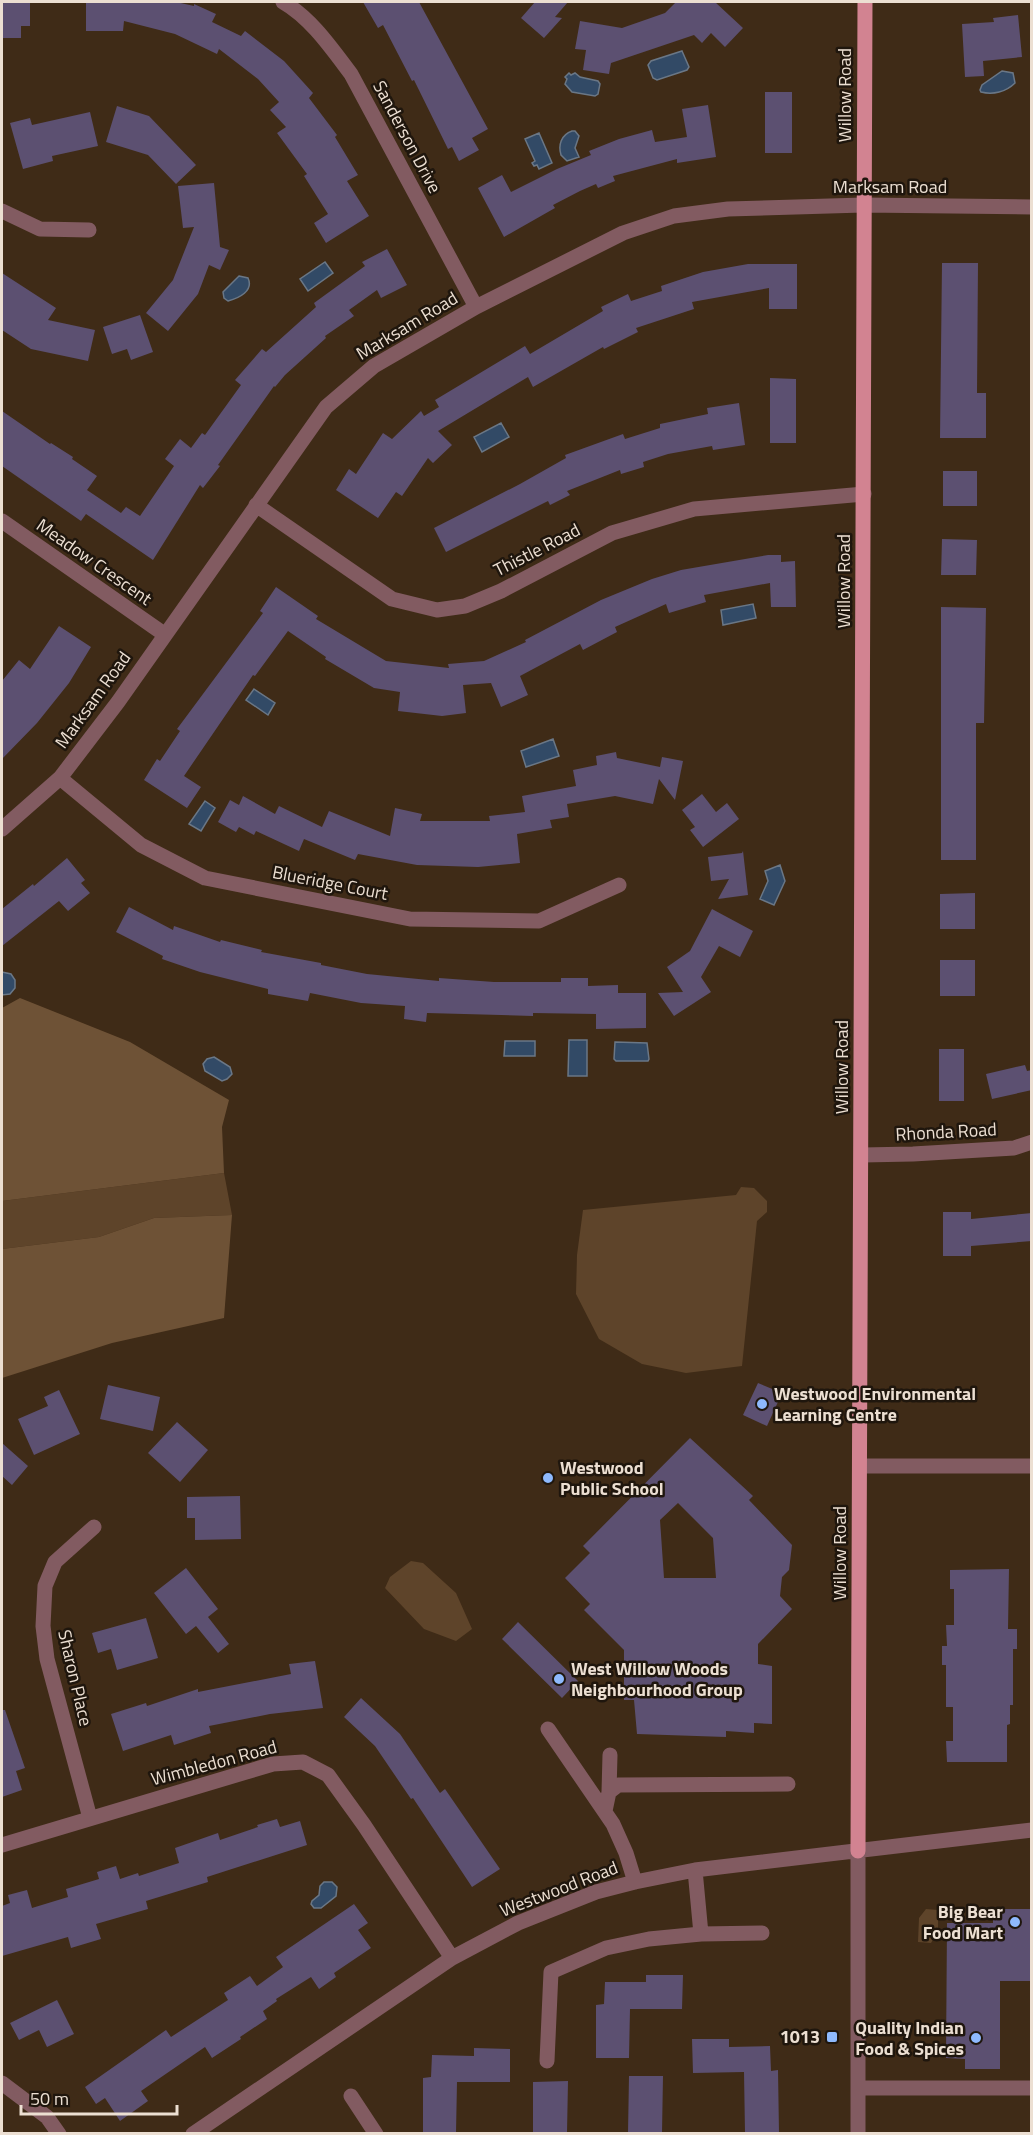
<svg xmlns="http://www.w3.org/2000/svg" width="1033" height="2135" font-family="'Titillium Web',sans-serif">
	<rect width="100%" height="100%" fill="#3f2b17"/>
	<!-- green -->
	<path fill="#5e442a" d="M224 1173 232 1215 154 1218 99 1237 2 1249V1201Z
		M741 1187 754 1188 767 1201V1212L757 1221 742 1366 686 1373 642 1364 599 1339 576 1294 577 1255 583 1210 736 1195Z
		M411 1561 423 1563 456 1593 472 1629 456 1641 424 1629 385 1588 390 1577Z
		M926 1909 938 1910V1931L931 1943 918 1942 919 1918Z"/>
	<!-- forest -->
	<path fill="#6e5236" d="M20 998 130 1042 229 1100 222 1127 224 1173 2 1201V1008Z
		M232 1215 224 1318 112 1343 2 1378V1249L99 1237 154 1218Z"/>
	<!-- water -->
	<path fill="#324a66" stroke="#6a7786" stroke-width="1.5" d="M682 51 689 67 687 70 657 80 653 78 648 65 651 61Z
		M1002 71 1013 73 1015 83C1006 92 993 95 981 92L980 90 982 85Z
		M569 73 571 75 575 73 580 77 598 81 600 84 598 94 595 96 572 92 565 84 567 79 565 77Z
		M572 131H575L579 136 575 148 579 157 567 161 561 155C558 145 561 135 572 131Z
		M539 133 552 163 539 169 537 165 534 166 532 163 535 161 525 139Z
		M325 262 333 273 308 291 300 279Z
		M239 276 248 278C254 291 239 298 228 301L224 298 223 292Z
		M501 423 509 437 482 452 474 437Z
		M753 604 756 618 723 625 721 610Z
		M254 689 275 703 268 715 246 700Z
		M553 739 559 756 526 767 521 751Z
		M205 801 215 808 201 831 189 824Z
		M780 865 785 881 774 905 760 899 768 881 765 871Z
		M2 972 11 974 15 980V988L10 994 2 995Z
		M569 1040H587V1076H568Z
		M505 1041H535V1056H504Z
		M615 1042 647 1043 649 1059 648 1061H616L614 1059Z
		M214 1057 230 1067 232 1074 227 1079 222 1081 205 1071 203 1064 207 1059Z
		M324 1882H332L337 1887 336 1896 321 1908H314L311 1904 312 1901 319 1895 320 1886Z"/>
	<!-- building -->
	<path fill="#5c5071" fill-rule="evenodd" d="M2 2H30V26H21V38H2Z
		M86 2H176L194 6V4L216 14 212 22 241 36 245 31 284 61 313 93 309 98 337 135 335 137 358 175 347 181 369 216 326 243 314 223 328 214 304 176 307 174 277 133 286 127 270 110 279 102 258 79 219 49 217 54 175 34 124 21 123 31H86Z
		M363 2H419L488 129 472 138 479 150 459 161 452 147 448 149 414 80 412 81 383 25 378 28Z
		M535 2H568L555 17 562 18 544 38 521 18Z
		M676 2H715L743 28 725 47 711 33 702 43 694 35 611 63 609 74 583 70 586 50 575 49 580 21 622 28 665 13Z
		M1018 15 1022 57 983 61 984 76 965 77 962 24 994 22 993 18Z
		M765 92H792V153H765Z
		M708 105 716 157 677 163V159L613 176 615 181 598 188 596 184 580 191 553 205 555 208 504 237 478 188 502 175 511 192 557 169 591 155 589 151 619 139 652 130 655 142 687 137 682 109Z
		M117 106 149 116 196 165 176 184 148 155 106 142Z
		M90 112 98 146 52 156 53 161 23 169 10 123 30 118 32 125Z
		M214 183 220 247 229 250 220 270 209 265 198 294 168 331 146 313 173 280 194 227 183 228 178 186Z
		M387 249 407 285 381 298 377 290 349 310 354 316 325 336 326 338 285 375 275 387 274 386 218 465 220 466 203 488 200 485 153 560 86 514 81 521 2 466V411L50 444 51 443 73 457 72 459 97 476 87 490 121 513 126 507 140 516 174 466 165 459 180 439 191 448 202 433 205 435 241 385 235 380 262 349 266 352 316 307 314 303 365 266 362 262Z
		M942 263H978L977 393H986V438H940Z
		M748 264H797V309H769V288L692 302 694 309 636 328 638 332 604 349 603 347 533 387 528 377 438 431 452 445 433 463 428 458 402 496 396 492 378 518 336 490 349 469 356 474 383 433 392 439 421 411 424 416 439 407 435 400 525 346 530 354 603 311 601 307 628 294 631 301 662 291 661 286 703 272Z
		M2 273 56 308 48 320 95 330 88 361 31 349 2 330Z
		M140 315 153 352 131 360 127 349 112 354 103 327Z
		M770 378 796 379V443H770Z
		M739 403 745 445 713 450 712 446 668 454 643 462 644 467 621 474 620 470 567 491 570 495 550 505 548 501 446 552 434 528 520 484 566 458 565 455 623 434 625 439 660 428V424L708 414 707 408Z
		M943 471H977V506H943Z
		M942 539 977 540 976 575H941Z
		M768 555H781V562L795 561 796 607H771L770 583 704 595 706 602 669 613 666 604 615 627 617 632 583 650 580 644 520 676 528 695 501 707 491 683 463 685 466 713 442 716 398 711 400 692 374 688 325 659 326 657 288 631 255 676 253 675 184 776 201 787 187 808 144 780 157 759 160 761 180 731 177 729 263 613 260 611 276 587 318 616 316 619 386 661 449 668 448 664 484 661 526 642 525 640 601 600 652 579 681 570Z
		M941 607 986 608 984 723H976V860H941Z
		M59 626 91 647 69 683 37 723 2 759V681L19 660 30 669Z
		M616 752 617 758 660 767 662 757 683 761 675 800 659 779 653 804 615 796 567 804 569 817 550 820 552 828 517 834 520 863 478 867 417 865 358 854 355 860 304 839 299 851 256 831 254 835 239 827 236 832 218 822 230 800 239 805 243 796 275 814 279 806 322 827 329 811 390 836 395 808 422 814 420 821H490L489 816 525 812 522 796 576 786 573 770 597 765 596 756Z
		M702 794 716 812 727 803 739 819 703 847 690 830 695 827 682 810Z
		M743 851 748 895 718 899 729 879 711 881 708 857 742 853Z
		M67 858 85 880 81 883 90 893 68 911 59 901 2 946V909L33 884 34 886Z
		M975 893V929H940V894Z
		M129 907 173 930 174 926 220 942 221 940 262 950 261 952 321 963V965L367 974 439 981V978L494 982H561V978H588V986L618 985V993H646V1028L596 1029V1014L533 1013V1016L427 1013 426 1022 404 1019 405 1006 361 1003 310 993 308 1001 268 994V989L200 972 162 959 163 956 116 932Z
		M712 909 753 931 740 957 719 946 701 977 711 992 674 1016 658 993 683 992 667 967 690 951Z
		M940 960H975V996H940Z
		M939 1049H964V1101H939Z
		M1025 1065 1027 1071 1032 1070V1090L992 1099 986 1074Z
		M943 1212H971V1219L1032 1213V1241L971 1246V1256H943Z
		M758 1383 782 1393 767 1426 743 1415Z
		M108 1385 160 1397 153 1431 100 1419Z
		M59 1390 80 1434 34 1455 18 1419 48 1406 44 1397Z
		M177 1422 208 1450 180 1482 148 1453Z
		M690 1438 753 1496 749 1500 792 1545 789 1570 782 1577 780 1596 792 1609 758 1644V1664L772 1666V1724L754 1723V1733L726 1731V1737L637 1734 634 1700H624V1650L584 1610 590 1604 565 1578 590 1553 583 1546ZM678 1503 713 1538 716 1578H664L660 1520Z
		M2 1443 28 1466 12 1485 2 1476Z
		M240 1496 241 1539 195 1540V1518H187V1497Z
		M186 1568 218 1609 208 1617 229 1644 218 1653 196 1626 186 1634 154 1593Z
		M1009 1569 1008 1629H1017V1649H1013V1705H1010V1724L1007 1725V1762H947L946 1741H953V1707H946V1665H942V1646H947L946 1625H954V1589H950V1570Z
		M146 1618 158 1658 117 1670 111 1649 98 1653 92 1633Z
		M518 1622 578 1681 562 1698 502 1639Z
		M315 1661 323 1708 270 1714 209 1726 211 1733 174 1745 171 1735 123 1751 111 1714 146 1703 147 1706 198 1689V1692L291 1674 289 1664Z
		M361 1698 400 1734 440 1793 445 1789 500 1869 472 1887 413 1798 411 1799 375 1746 344 1717Z
		M2 1710H5L25 1768 16 1771 22 1790 2 1797Z
		M277 1819 280 1827 300 1821 307 1845 207 1877 208 1882 146 1901 148 1909 96 1924 101 1939 71 1948 68 1937 2 1956V1906L10 1903 8 1895 27 1890 32 1908 68 1897 66 1889 99 1879 97 1872 116 1866 120 1879 138 1873 139 1876 179 1863 175 1848 218 1833 220 1840 258 1827 257 1825Z
		M354 1904 368 1923 358 1930 371 1948 334 1973 336 1977 319 1989 311 1977 276 1999 277 2001 263 2011 267 2019 240 2037 241 2039 212 2058 205 2047 141 2091 148 2101 120 2121 105 2098 96 2104 85 2087 166 2030 171 2037 228 2000 224 1993 250 1976 257 1986 283 1967 276 1957Z
		M993 1909H1032V1981H1000V2069H965V2059L946 2058 947 1923H993Z
		M646 1975H683L682 2009H630L629 2058H596V2005L604 2004 605 1982H646Z
		M57 2000 74 2034 47 2047 39 2030 19 2040 10 2023Z
		M692 2039H729V2047L770 2046 771 2071 778 2070 779 2133H745L744 2072 693 2073Z
		M474 2048 510 2049V2082H457L456 2133H423V2078L431 2077 432 2055 474 2056Z
		M629 2076H663L662 2133H628Z
		M568 2081 567 2133H533V2082Z"/>
	<g fill="none" stroke-linecap="round" stroke-linejoin="round">
		<!-- minor -->
		<path stroke="#825b61" stroke-width="15" d="M283 2C311 18 332 49 351 74L476 307
			M2 211 40 229 89 230
			M256 505 392 599 437 610 465 606 501 591 612 533 694 509 864 494
			M2 521 164 634
			M60 778 141 845 205 878 410 919 539 921 619 885
			M2 829 60 778 118 702 326 407 374 366 476 307 623 233 674 216 728 209 863 205 1032 207
			M862 1155 913 1154 1014 1148 1032 1142
			M860 1466H1032
			M548 1729 613 1824 626 1853 635 1882
			M609 1792 610 1755
			M605 1811 609 1792 618 1785 788 1784
			M90 1818 47 1659 43 1626 45 1586 55 1562 94 1527
			M2 1845 273 1764 303 1762 328 1775 364 1825 452 1958
			M701 1934 762 1933
			M547 2061 551 1972 606 1948 649 1939 701 1934 695 1870
			M2 2083 47 2117 59 2134
			M858 2088H1032
			M351 2096 376 2134
			M193 2134 452 1958 518 1923 596 1892 635 1882 695 1870 1032 1830
			M858 2134V1851"/>
		<!-- major -->
		<path stroke="#d28391" stroke-width="15" d="M858 1851 865 2"/>
	</g>
	<!-- markers -->
	<g fill="#8eb9fd" stroke="#1f160d" stroke-width="2">
		<circle cx="762" cy="1404" r="6"/>
		<circle cx="548" cy="1478" r="6"/>
		<circle cx="559" cy="1679" r="6"/>
		<circle cx="1015" cy="1922" r="6"/>
		<rect x="826" y="2031" width="12" height="12" rx="3"/>
		<circle cx="976" cy="2038" r="6"/>
	</g>
	<g text-anchor="middle" stroke-width="5" stroke-linejoin="round" paint-order="stroke">
		<!-- street labels -->
		<g font-size="18" fill="#ecdfd2" stroke="#1f160d">
			<text transform="translate(845 95) rotate(-90)" y="6">Willow Road</text>
			<text transform="translate(407 137) rotate(62)" y="6">Sanderson Drive</text>
			<text x="890" y="193">Marksam Road</text>
			<text transform="translate(407 326) rotate(-31)" y="6">Marksam Road</text>
			<text transform="translate(537 550) rotate(-27)" y="6">Thistle Road</text>
			<text transform="translate(94 562) rotate(35)" y="6">Meadow Crescent</text>
			<text transform="translate(844 581) rotate(-90)" y="6">Willow Road</text>
			<text transform="translate(93 700) rotate(-54)" y="6">Marksam Road</text>
			<text transform="translate(330 883) rotate(11)" y="6">Blueridge Court</text>
			<text transform="translate(842 1067) rotate(-90)" y="6">Willow Road</text>
			<text transform="translate(946 1132) rotate(-3)" y="6">Rhonda Road</text>
			<text transform="translate(840 1553) rotate(-90)" y="6">Willow Road</text>
			<text transform="translate(75 1678) rotate(77)" y="6">Sharon Place</text>
			<text transform="translate(214 1763) rotate(-15)" y="6">Wimbledon Road</text>
			<text transform="translate(559 1889) rotate(-21)" y="6">Westwood Road</text>
		</g>
		<!-- poi labels -->
		<g font-size="18" font-weight="bold" fill="#ecdfd2" stroke="#1f160d" text-anchor="start">
			<text x="774" y="1400">Westwood Environmental<tspan x="774" dy="21">Learning Centre</tspan></text>
			<text x="560" y="1474">Westwood<tspan x="560" dy="21">Public School</tspan></text>
			<text x="571" y="1675">West Willow Woods<tspan x="571" dy="21">Neighbourhood Group</tspan></text>
			<text x="1003" y="1918" text-anchor="end">Big Bear<tspan x="1003" dy="21">Food Mart</tspan></text>
			<text x="964" y="2034" text-anchor="end">Quality Indian<tspan x="964" dy="21">Food &amp; Spices</tspan></text>
			<text x="820" y="2043" text-anchor="end">1013</text>
		</g>
	</g>
	<!-- border -->
	<rect width="1033" height="2135" fill="none" stroke="#ecdfd2" stroke-width="6"/>
	<!-- scale -->
	<path d="M21 2105v9h156v-9" fill="none" stroke="#ecdfd2" stroke-width="3"/>
	<text x="30" y="2105" font-size="18" fill="#ecdfd2" stroke="#1f160d" stroke-width="4.5" paint-order="stroke">50 m</text>
</svg>
